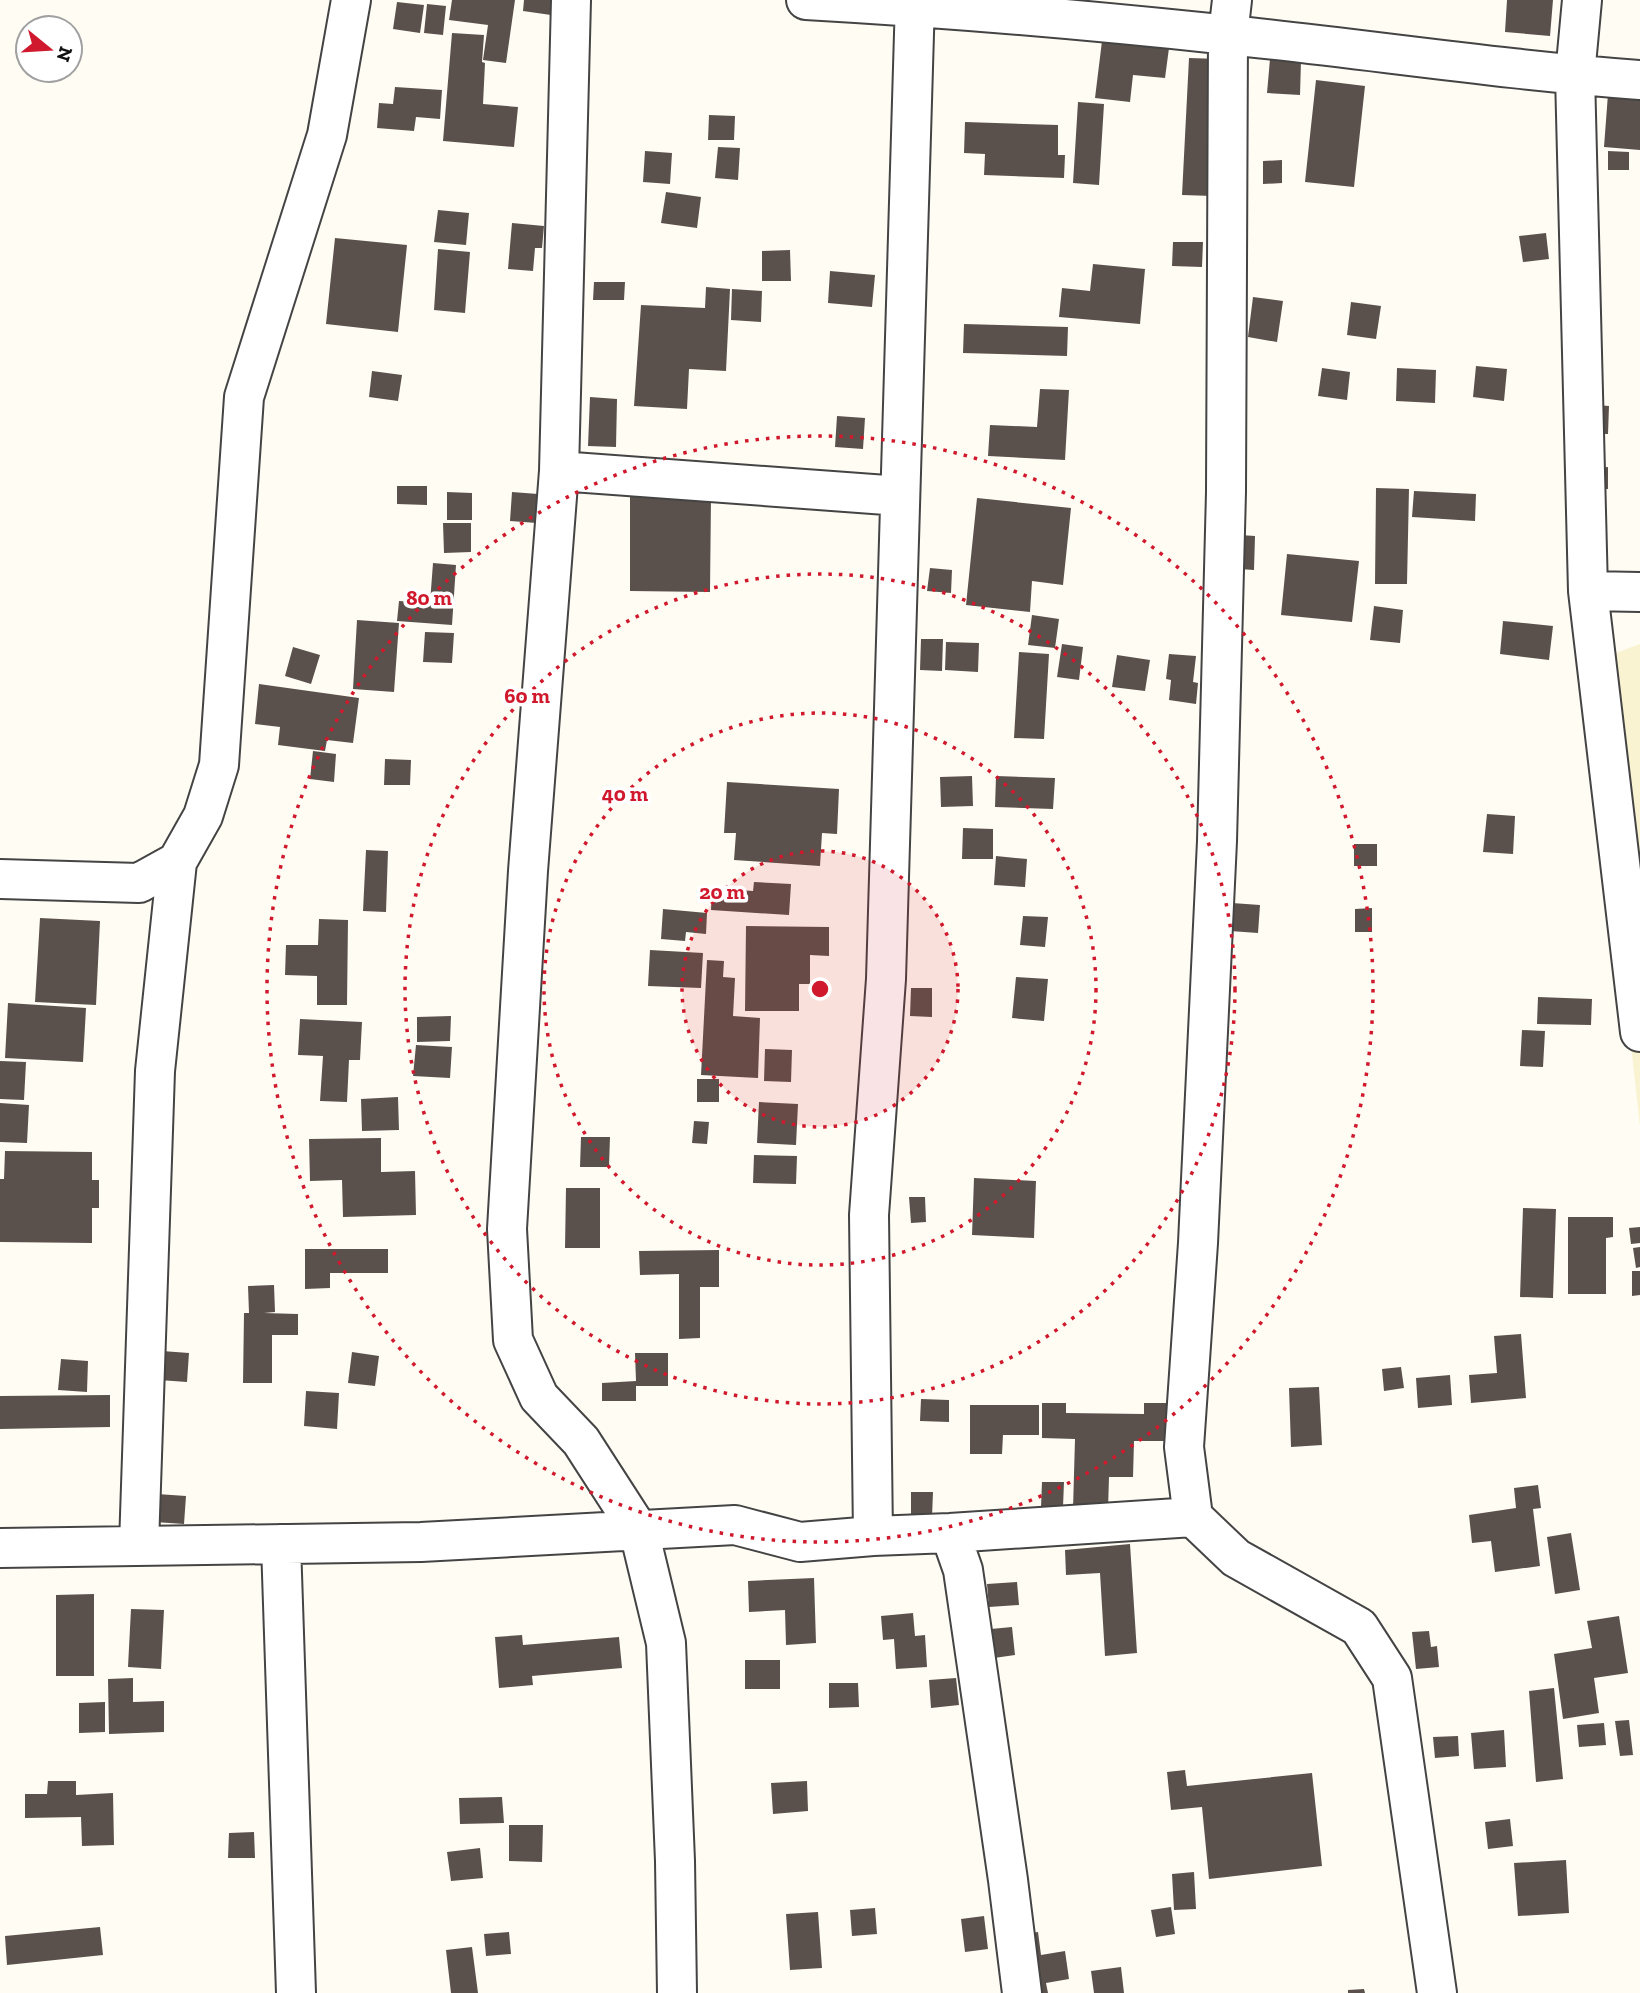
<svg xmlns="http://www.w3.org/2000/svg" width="1640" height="1993" font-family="'Zilla Slab',serif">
	<rect width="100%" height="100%" fill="#fffcf4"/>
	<!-- farmland -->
	<path fill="#f9f3d1" d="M1640 644V1127L1589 663Z"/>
	<!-- building -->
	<path fill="#5b514c" d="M452 0H515L506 63 483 60 488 25 449 20Z
		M524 0H553L551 15 523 11Z
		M1507 0H1553L1550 36 1505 32Z
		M397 2 424 5 420 33 393 29Z
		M427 4 446 6 443 35 424 33Z
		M452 33 484 35 482 62 485 63 483 104 518 107 514 147 443 141Z
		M1102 41 1169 48 1165 78 1133 75 1130 102 1095 98Z
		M1189 58 1220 59 1213 196 1182 195Z
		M1270 59 1301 61 1300 95 1267 93Z
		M1316 80 1365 86 1354 187 1305 182Z
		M395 87 442 90 440 119 416 117 414 131 377 128 379 103 393 104Z
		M1608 94 1640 96V150L1604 147Z
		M1078 102 1104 104 1099 185 1073 183Z
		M709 115 735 116 734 140H708Z
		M965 122 1058 125V155H1065L1064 178 984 175 985 154 964 153Z
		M718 147 740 148 738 180 715 178Z
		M645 151 672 153 670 184 643 182Z
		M1608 151 1629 152V170H1608Z
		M1282 160V183L1263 184V161Z
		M666 192 701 197 697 228 661 223Z
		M438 210 469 213 466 245 434 242Z
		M512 223 544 226 542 248H535L533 271 508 269Z
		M1546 233 1549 259 1523 262 1519 236Z
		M335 238 407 245 398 332 326 324Z
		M1173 242H1203L1202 267 1172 266Z
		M438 249 470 252 465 313 434 310Z
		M790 250 791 281H762V251Z
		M1093 264 1145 269 1140 324 1059 317 1062 288 1090 291Z
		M830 271 875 275 872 307 828 303Z
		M594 282H625L624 300H593Z
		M706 287 730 289 726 371 689 369 687 409 634 406 641 305 705 308Z
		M732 289 762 291 761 322 731 320Z
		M1253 297 1283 301 1277 342 1248 337Z
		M1351 302 1381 306 1376 339 1347 335Z
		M964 324 1068 327 1067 356 963 353Z
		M1476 366 1507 369 1504 401 1473 397Z
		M1322 368 1350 372 1347 400 1318 396Z
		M1397 368 1436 370 1435 403 1396 401Z
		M372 371 402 375 398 401 369 397Z
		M1040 389 1069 390 1065 460 988 456 990 425 1037 427Z
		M590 397 617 399 616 447 588 446Z
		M1596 405 1609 406 1608 434H1595Z
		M837 416 865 418 863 449 835 447Z
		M1608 467V489H1594V468Z
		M397 486H427V505L397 504Z
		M1376 488 1409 489 1407 584H1375Z
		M1414 491 1476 494 1475 521 1412 517Z
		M447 492 472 493V520H447Z
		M512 492 538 494 537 523 510 521Z
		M630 496 711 497 710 592 630 591Z
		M977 498 1071 508 1063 585 1032 581 1030 612 966 605Z
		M443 523H471V552L444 553Z
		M1240 535 1255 536 1254 570 1239 569Z
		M1287 554 1359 561 1352 622 1281 615Z
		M433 563 456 565 452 625 397 621 399 601 430 603Z
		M930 568 952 570 951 593 927 591Z
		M1374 606 1403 610 1400 643 1370 640Z
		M1032 615 1059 619 1055 648 1028 645Z
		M357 620 399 623 394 692 353 689Z
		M1503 621 1553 626 1549 660 1500 654Z
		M425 632 454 633 452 663 423 662Z
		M921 639H943L942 671 920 670Z
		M946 642 979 643 978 672 945 670Z
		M1062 644 1083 647 1079 680 1057 677Z
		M293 647 320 655 311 684 285 676Z
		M1019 652 1049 654 1044 739 1014 738Z
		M1169 654 1196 656 1193 682 1198 683 1196 704 1169 700 1171 680 1166 679Z
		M1117 655 1150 660 1145 691 1112 687Z
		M259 684 359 698 353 743 327 740 325 751 278 745 280 727 255 724Z
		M313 751 336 754 334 782 310 779Z
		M385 759 411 760 410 785H384Z
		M972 776 973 806 941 807 940 777Z
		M996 776 1055 778 1053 809 995 807Z
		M727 782 839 789 837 834 822 833 820 866 734 860 736 833H724Z
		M1487 814 1515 816 1513 854 1483 852Z
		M963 828 993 829V859H962Z
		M1354 844H1377V866H1354Z
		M366 850 388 851 386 912 363 911Z
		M996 856 1027 859 1025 887 994 885Z
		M754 882 791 884 789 915 711 910 712 888 753 891Z
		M1232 903 1260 905 1258 933 1230 931Z
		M1372 908V932H1355V909Z
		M663 909 707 913 706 934 686 932 685 941 661 939Z
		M1023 916 1048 917 1045 947 1020 945Z
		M40 918 100 921 96 1005 35 1002Z
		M319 919 348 920 347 1005H317V976L285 975 286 945H318Z
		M746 926 829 927V956L810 955V984H799V1011H745Z
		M650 950 703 953 701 988 648 986Z
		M707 960 724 961 723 977 735 978 733 1016 760 1018 758 1078 701 1075Z
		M1016 977 1048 979 1044 1021 1012 1018Z
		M911 988H932V1017L910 1016Z
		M1538 997 1592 999 1591 1025 1537 1024Z
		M8 1003 86 1008 83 1062 5 1058Z
		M451 1016 450 1041 417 1042V1017Z
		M300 1019 362 1022 360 1060H349L347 1102 320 1101 323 1056 298 1055Z
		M1522 1030 1545 1031 1543 1067 1520 1066Z
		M416 1045 452 1047 450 1078 413 1076Z
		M765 1049 792 1050 791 1082 764 1081Z
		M0 1061 26 1062 24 1100 0 1099Z
		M697 1079H719V1102H697Z
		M398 1097 399 1130 362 1131 361 1099Z
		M759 1102 798 1104 796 1145 757 1143Z
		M0 1103 29 1105 27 1143 0 1142Z
		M694 1121 709 1122 707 1144 692 1143Z
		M581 1137H610L609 1167H580Z
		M381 1138V1172L415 1171 416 1215 343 1217 342 1180 310 1181 309 1139Z
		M5 1151 92 1152V1180H99V1208H92V1243L0 1242V1179H4Z
		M754 1155 797 1156 796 1184 753 1183Z
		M974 1178 1036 1181 1034 1238 972 1235Z
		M566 1188H600V1248H565Z
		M909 1197H925L926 1222 911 1223Z
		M1523 1208 1556 1209 1553 1298 1520 1297Z
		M1568 1217H1613V1237L1606 1238V1294H1568Z
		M1640 1227V1243L1631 1244 1629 1228Z
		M1640 1247V1267L1636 1268 1633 1248Z
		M305 1249H388V1273H330V1288L305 1289Z
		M719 1250V1287H700V1338L679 1339V1274L640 1275 639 1251Z
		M1632 1271H1640V1295L1632 1296Z
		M274 1285 275 1312 264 1313 298 1314V1335H272V1383H243L244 1313H249L248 1286Z
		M1521 1334 1526 1398 1471 1403 1469 1375 1497 1373 1494 1336Z
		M162 1351 189 1353 187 1382 159 1380Z
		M352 1352 379 1356 375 1386 348 1383Z
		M635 1353H668V1386H636V1401H602V1383L636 1381Z
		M61 1359 88 1361 87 1392 58 1390Z
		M1401 1367 1404 1388 1384 1391 1382 1369Z
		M1450 1375 1452 1405 1418 1408 1416 1378Z
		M1319 1387 1322 1445 1291 1447 1289 1388Z
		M306 1391 339 1393 337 1429 304 1426Z
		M110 1395V1427L0 1429V1396Z
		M921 1399 949 1400V1422L920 1421Z
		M1042 1403H1066V1413L1144 1414V1403H1170L1168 1441H1134L1133 1477H1109L1108 1510 1073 1509 1075 1439 1042 1438Z
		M970 1405H1039V1435H1003L1002 1454H970Z
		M1042 1482H1064L1063 1507H1041Z
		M1538 1485 1541 1508 1533 1509 1540 1566 1495 1572 1491 1541 1472 1543 1469 1515 1516 1508 1514 1488Z
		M911 1492H933L932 1517H911Z
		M157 1494 186 1496 184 1524 155 1522Z
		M1571 1533 1580 1590 1555 1594 1547 1537Z
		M1130 1544 1137 1653 1105 1656 1100 1573 1066 1575 1065 1550Z
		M814 1578 816 1643 786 1645 785 1610 749 1612 748 1581Z
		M1017 1582 1019 1605 989 1607 987 1584Z
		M94 1594V1676H56V1595Z
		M131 1609 164 1610 161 1669 128 1667Z
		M913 1613 915 1636 925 1635 927 1667 896 1669 894 1639 883 1640 881 1616Z
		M1619 1616 1628 1673 1594 1678 1599 1713 1563 1719 1554 1654 1592 1648 1587 1621Z
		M1012 1627 1015 1655 994 1658 991 1629Z
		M1429 1631 1431 1647 1437 1646 1439 1667 1416 1669 1412 1632Z
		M522 1635 523 1645 619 1637 622 1668 532 1676 533 1685 499 1688 495 1637Z
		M745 1660H780V1689H745Z
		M133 1678V1702L164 1701V1732L109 1734 108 1679Z
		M956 1678 959 1705 931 1708 929 1680Z
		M829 1683H858L859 1707 829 1708Z
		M1554 1688 1563 1779 1536 1782 1529 1691Z
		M105 1702V1732L79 1733V1703Z
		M1629 1720 1633 1755 1620 1756 1615 1721Z
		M1604 1723 1606 1745 1579 1747 1577 1725Z
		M1504 1730 1506 1767 1474 1769 1471 1733Z
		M1458 1736 1459 1756 1435 1758 1433 1737Z
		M1185 1770 1187 1786 1312 1773 1322 1866 1209 1879 1202 1807 1171 1810 1167 1772Z
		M48 1781H76V1795L113 1793 114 1845 82 1846 81 1817 25 1818V1794H47Z
		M807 1781 808 1811 773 1814 771 1783Z
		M502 1797 504 1823 460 1824 459 1798Z
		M1510 1819 1513 1846 1488 1849 1485 1822Z
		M509 1825H543L542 1862 509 1861Z
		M254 1832 255 1858H228L229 1833Z
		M480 1848 483 1878 451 1881 447 1852Z
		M1566 1860 1569 1913 1518 1916 1514 1863Z
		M1194 1872 1196 1909 1174 1910 1172 1874Z
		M1171 1907 1175 1934 1156 1937 1151 1910Z
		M875 1908 877 1934 852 1936 850 1910Z
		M818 1912 822 1968 790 1970 786 1914Z
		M984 1916 988 1949 965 1952 961 1919Z
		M100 1927 103 1955 7 1965 5 1936Z
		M509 1932 511 1954 486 1956 484 1934Z
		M1038 1932 1041 1955 1065 1951 1069 1979 1046 1983 1048 1993H1030L1022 1934Z
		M472 1947 478 1993H451L446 1950Z
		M1121 1967 1124 1993H1094L1091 1971Z
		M1364 1989 1365 1993H1348V1990Z"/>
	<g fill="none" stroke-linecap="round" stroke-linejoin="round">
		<!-- street casing -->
		<g stroke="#444" stroke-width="42">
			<path id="street" d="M571 0 559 471 528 871 507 1229 513 1340 539 1397 581 1441 639 1531 666 1643 675 1861 677 1993
				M806 0C947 8 1088 20 1229 35 1366 49 1502 70 1640 80
				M1232 0 1228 35 1226 492 1217 841 1198 1243 1184 1447 1193 1517 1236 1558 1359 1627 1392 1678 1437 1993
				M1582 0 1575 75 1588 591 1640 1032
				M559 471 900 496
				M1588 591 1640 592
				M0 879 139 883 177 862 203 816 219 765 244 397 327 135 351 0
				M950 1533 963 1570 1008 1880 1022 1993
				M873 1536 950 1533 1193 1517
				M281 1544 296 1993
				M139 1545 155 1071 177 862
				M0 1548 421 1542 735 1525 800 1542 873 1536 869 1215 886 979 915 0"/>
		</g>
		<!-- street -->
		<use href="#street" stroke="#fff" stroke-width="38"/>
	</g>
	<!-- distance rings -->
	<circle cx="820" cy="989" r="138" fill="#d0192c" fill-opacity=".12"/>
	<g fill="none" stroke="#d0192c" stroke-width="3.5" stroke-dasharray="3.5 7">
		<circle cx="820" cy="989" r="138"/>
		<circle cx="820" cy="989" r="276"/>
		<circle cx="820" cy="989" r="415"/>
		<circle cx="820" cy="989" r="553"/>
	</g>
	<circle cx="820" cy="989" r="10" fill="#d0192c" stroke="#fff" stroke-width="3.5"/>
	<g font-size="21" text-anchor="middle" font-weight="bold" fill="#d0192c" stroke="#fff" stroke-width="7" stroke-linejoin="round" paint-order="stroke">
		<text x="429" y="605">80 m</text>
		<text x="527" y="703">60 m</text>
		<text x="625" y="801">40 m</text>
		<text x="722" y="899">20 m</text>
	</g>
	<!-- north arrow -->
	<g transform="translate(49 49) rotate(108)"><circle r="33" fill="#ffffff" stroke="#a0a0a0" stroke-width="2"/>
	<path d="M0-5L12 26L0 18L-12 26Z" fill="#d0192c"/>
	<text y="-10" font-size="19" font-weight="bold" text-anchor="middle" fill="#111111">N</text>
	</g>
</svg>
